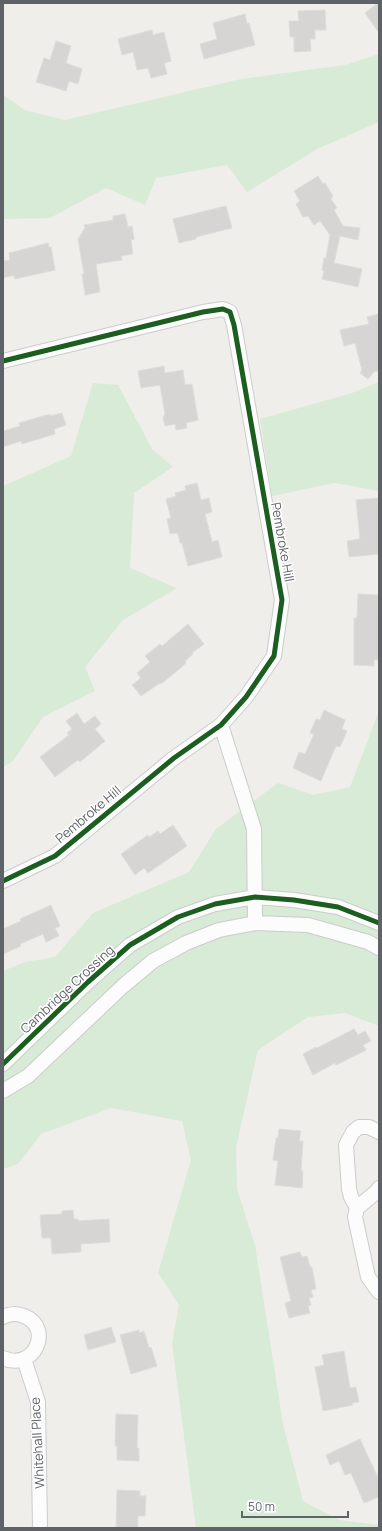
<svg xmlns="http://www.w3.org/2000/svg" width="382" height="1531" font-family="Manrope,sans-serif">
	<rect width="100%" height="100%" fill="#efeeea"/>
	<!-- green -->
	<path fill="#d8ebd6" d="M379 54V122L317 149 247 192 227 165 156 178 145 205 106 188 50 218 3 219V94L24 110 65 120 241 79 345 65Z
		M379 382V491L335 483 272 496 260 419 352 393Z
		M93 383 118 385 152 449 173 467 134 493 130 568 177 588 123 620 85 667 95 691 43 717 13 761 3 767V486L71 456Z
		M379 711V1026L345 1013 308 1017 258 1050 236 1147 237 1189 255 1245 283 1424 303 1501 339 1520 379 1525V1528H196L172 1344 179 1305 158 1273 191 1160 182 1121 111 1108 41 1134 18 1164 3 1169V971L25 962 55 957 93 913 189 872 216 829 278 783 313 795 350 787Z"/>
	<!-- building -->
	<path fill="#d6d5d3" stroke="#deddd9" d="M378 3H379V33L365 13Z
		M325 10 326 30H315V39H310L311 51 294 52V37H290L289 21H299L298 11Z
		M245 14 247 24 249 23 255 45 204 59 200 44 217 39 213 23Z
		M152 30 153 35 164 32 171 61 164 63 167 74 151 78 148 68 137 70 133 52 122 55 118 39Z
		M56 41 71 46 66 63 82 69 78 84 69 81 66 91 36 82 44 58 50 60Z
		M318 176 323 184 325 183 333 196 331 199 337 208 334 210 343 226 360 228 358 240 340 236 334 263 362 269 358 287 322 279 324 271 322 270 324 258H326L330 235 320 221 314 225 308 216 303 217 296 204 300 201 294 191Z
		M226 206 232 228 196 237V239L179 243 173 219Z
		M125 214 128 227 132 226 134 239 131 240 133 254 121 256 122 260 96 264 100 292 85 295 82 274H84L78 239 85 228 84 225 113 220V216Z
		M48 243 49 247H51L55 270 15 279 14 275 3 278V261L10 260 9 253Z
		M379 314V371L374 372 368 379 360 373 362 370 355 343 344 346 340 330 369 324 367 317Z
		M164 366 165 373 183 370 185 385 192 384 198 420 186 423 187 428 176 430 175 424 165 426 163 417 165 414 160 385 141 388 138 371Z
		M62 413 66 425 54 429 55 434 22 444 21 441 3 447V431L20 426 19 423 50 414V416Z
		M197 483 201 500 209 498 212 512 205 514 212 542 218 540 222 557 188 566 182 543H180L178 533 170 534 167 519 171 518 166 499 176 496 175 493 186 490 185 486Z
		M379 498V554L349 557 347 541 360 539 356 500Z
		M358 594 378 595 379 660H374V666L354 665V618H357Z
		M188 624 204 644 192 653 193 654 185 661 186 663 177 671 161 684 160 683 141 696 132 685 141 678 137 673 150 662 145 656 160 644 162 646Z
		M324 710 345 720 342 729 347 731 340 747 336 746 321 781 293 768 299 752 305 754 314 734 310 733 316 719 320 720Z
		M77 713 84 724 95 716 101 724 95 729 105 741 80 762 78 760 55 777 40 757 69 735 67 733 72 729 66 721Z
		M173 825 187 846 148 873 144 868 135 875 121 854 148 835 149 837 158 831 160 834Z
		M51 905 60 926 55 928 59 936 46 942 43 934 20 944 21 946 3 954V929L21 921 20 919Z
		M354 1029 358 1035 365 1031 371 1041 363 1045 366 1050 336 1065 335 1063 313 1075 303 1054 316 1047 317 1048Z
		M279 1129 301 1131 299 1141H303L301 1170 303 1171 302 1188 275 1185 278 1161 273 1160 276 1138H278Z
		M73 1210 74 1219H78V1221L109 1219 110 1242 81 1244V1252L52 1254 51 1238H42L40 1215 62 1214V1211Z
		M300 1252 302 1257 307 1256 310 1267H312L316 1289 311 1290 313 1297 309 1298 311 1305 308 1306 310 1313 289 1318 285 1303 291 1301 280 1257Z
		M111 1327 116 1342 88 1350 84 1335Z
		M139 1330V1333L144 1331 149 1348 151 1347 157 1366 131 1374 120 1335Z
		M344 1351 350 1388 356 1387 359 1402 352 1403 353 1405 323 1411 315 1367 324 1365 322 1355Z
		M116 1414 138 1415 137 1448H139V1461L117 1460V1446H115Z
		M360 1439 379 1480V1497L364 1503 351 1473 345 1475 339 1461 330 1465 326 1455Z
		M117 1490 140 1491V1496H146L145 1516H138V1528H116Z"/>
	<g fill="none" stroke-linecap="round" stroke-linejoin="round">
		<!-- minor casing -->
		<g stroke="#cbcccc" stroke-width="16">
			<path id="minor" d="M3 361 203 312 223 309 230 312 234 325 282 600 274 656 246 697 221 725 174 758 55 856 3 881
				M221 725 254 829 255 923
				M3 1064 88 982 130 945 178 917 215 904 255 897 294 900 338 907 379 923
				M3 1091 28 1076 123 986 153 961 186 943 219 930 255 923 308 925 368 942 379 948
				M379 1188 375 1193 357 1208 355 1217 368 1277 379 1292
				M357 1208 351 1197 349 1189 346 1145 353 1132 359 1127H369L379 1132
				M3 1317C9 1314 17 1313 24 1316 54 1328 34 1372 3 1358
				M24 1359 38 1402 40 1528"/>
		</g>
		<!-- minor -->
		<use href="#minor" stroke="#fdfcfc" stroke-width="14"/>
		<!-- cycleway casing -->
		<g stroke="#fff" stroke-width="8">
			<path id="cycleway" d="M3 361 203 312 223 309 230 312 234 325 282 600 274 656 246 697 221 725 174 758 55 856 3 881
				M3 1064 88 982 130 945 178 917 215 904 255 897 294 900 338 907 379 923"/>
		</g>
		<!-- cycleway -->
		<use href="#cycleway" stroke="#1b5e20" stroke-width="5"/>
	</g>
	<g text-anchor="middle" stroke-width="3" stroke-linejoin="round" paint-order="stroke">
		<!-- street labels -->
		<g font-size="13" fill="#5f6368" stroke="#fff">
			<text transform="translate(283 542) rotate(80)" y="5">Pembroke Hill</text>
			<text transform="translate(88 814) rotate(-40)" y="5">Pembroke Hill</text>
			<text transform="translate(67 989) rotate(-43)" y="5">Cambridge Crossing</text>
			<text transform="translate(37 1443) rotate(-93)" y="5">Whitehall Place</text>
		</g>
	</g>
	<!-- border -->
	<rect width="382" height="1531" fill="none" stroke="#5f6368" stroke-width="8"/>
	<!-- scale -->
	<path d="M242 1511v6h106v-6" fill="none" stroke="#5f6368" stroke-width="2"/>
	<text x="248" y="1511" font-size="12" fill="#5f6368" stroke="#ffffff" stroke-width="3" paint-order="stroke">50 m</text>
</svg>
